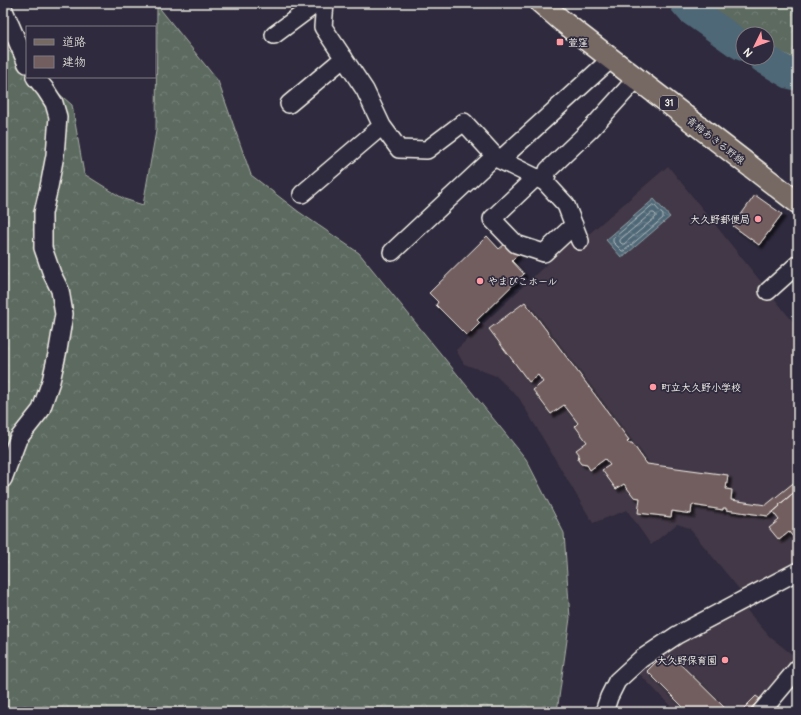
<svg xmlns="http://www.w3.org/2000/svg" width="801" height="715" font-family="Pangolin,'Klee One',sans-serif">
	<defs>
		<pattern id="forest-crowns" width="20" height="18" patternUnits="userSpaceOnUse"><rect width="20" height="18" fill="#5c6a60"/><path d="M2 6a3 3 0 1 1 6 0M12 15a3 3 0 1 1 6 0" fill="none" stroke="#748077"/></pattern>
		<pattern id="water-waves" width="16" height="10" patternUnits="userSpaceOnUse"><rect width="16" height="10" fill="#4f6877"/><path d="M0 5q4-4 8 0t8 0" fill="none" stroke="#697e8a"/></pattern>
		<filter id="shadow"><feDropShadow dx="3.5" dy="3.5" stdDeviation="1" flood-color="#0009"/></filter>
	</defs>
	<rect width="100%" height="100%" fill="#2f2a3d"/>
	<filter id="ink" filterUnits="userSpaceOnUse"><feTurbulence type="fractalNoise" baseFrequency=".025" numOctaves="2"/><feDisplacementMap in="SourceGraphic" scale="8" xChannelSelector="R" yChannelSelector="G"/><feConvolveMatrix kernelMatrix="1 2 1 2 8 2 1 2 1" color-interpolation-filters="sRGB"/></filter>
	<g filter="url(#ink)">
		<!-- built -->
		<path fill="#433947" d="M668 166 798 328V567L744 595 689 528 677 524 651 545 627 510 593 523 519 398 496 376 464 364 456 350 572 240 576 245Z
			M744 607 770 637 798 659V662L755 712H676L638 672 673 644Z"/>
		<!-- forest -->
		<path fill="url(#forest-crowns)" stroke="#a8aea4" d="M702 3H798V60L767 46V34H743L719 23Z
			M157 5 218 81 251 175 299 212 359 253 526 459 564 533 570 618 557 712H3V46L27 66V77H40L72 105 84 174 124 199 143 205 156 131Z"/>
		<!-- water -->
		<path fill="url(#water-waves)" stroke="#919fa4" d="M654 199 670 217 622 258 606 240Z"/>
		<g fill="none" stroke-linecap="round" stroke-linejoin="round">
			<!-- shore -->
			<path stroke="#b2babb" stroke-width="1" d="M653 205 655 206 663 215V218L624 251H622L613 242V239Z
				M652 213H654L656 215V217L624 244H622L620 242V240Z"/>
			<!-- river -->
			<path stroke="#4f6877" stroke-width="30" d="M685 3 691 10 736 42 743 46
				M763 58 790 74 798 76"/>
		</g>
		<!-- building -->
		<path fill="#725d5f" stroke="#f4f1e8" filter="url(#shadow)" d="M755 195 782 214 759 245 733 226Z
			M487 236 499 249 506 243 518 255 512 261 524 274 477 320 480 323 467 336 436 305 438 302 429 293Z
			M525 302 629 440 627 442 628 443H632L647 464 728 475 726 489 732 490 731 500 766 505 797 480 798 481V489L779 505 780 506 768 516 726 510V508H723V510L692 505 691 514 672 511 671 517 638 513 640 498 634 497 624 484 616 489 602 470 610 465 605 459 590 470 587 465 581 464 578 460 579 454 576 450 587 442 575 426 578 423 564 405 551 414 533 390 543 382 538 375 529 382 489 329Z
			M798 489V543L789 532 779 540 769 528 779 520 773 512 780 506 779 505Z
			M671 655 729 712H688L647 671 659 659 663 664Z
			M756 696 760 699 747 712H740Z"/>
		<g fill="none" stroke-linecap="round" stroke-linejoin="round">
			<!-- minor casing -->
			<g stroke="#f4f1e8" stroke-width="20">
				<path id="minor" d="M325 3 323 27 365 90 382 126 399 149 427 150 464 122 495 156 500 160 545 182 566 205 580 241
					M3 8 27 64
					M274 35 317 3
					M289 104 344 58
					M500 160 611 59
					M536 177 492 219 516 244 544 253 574 225
					M545 182 548 170 591 129 637 78
					M302 194 382 126
					M392 252 495 156
					M768 291 798 264
					M3 479 18 439 41 410 51 381 58 350 64 314 60 290 52 274 43 248V213L49 187 55 155 58 117 54 103 45 89 35 77
					M604 712 609 697 617 681 641 659 677 635 798 571
					M761 712 798 668"/>
			</g>
			<!-- major casing -->
			<g stroke="#f4f1e8" stroke-width="24">
				<path id="major" d="M541 3 562 21 798 203"/>
			</g>
			<!-- minor -->
			<use href="#minor" stroke="#2f2a3d" stroke-width="17"/>
			<!-- major -->
			<use href="#major" stroke="#766964" stroke-width="21"/>
		</g>
	</g>
	<!-- markers -->
	<g fill="#ff9aa2" stroke="#2f2a3d" stroke-width="1.5">
		<rect x="556" y="38" width="8" height="8" rx="2"/>
		<circle cx="758" cy="219" r="4"/>
		<circle cx="480" cy="281" r="4"/>
		<circle cx="653" cy="387" r="4"/>
		<circle cx="725" cy="660" r="4"/>
	</g>
	<g text-anchor="middle" stroke-width="3.5" stroke-linejoin="round" paint-order="stroke">
		<!-- shield labels -->
		<rect fill="#2f2a3d" stroke="#b9b5b5" stroke-width="1" x="660" y="96" width="18" height="14" rx="3"/>
		<g font-size="9" font-weight="bold" fill="#f4f1e8">
			<text x="669" y="106">31</text>
		</g>
		<!-- poi labels -->
		<g font-size="10" font-weight="bold" fill="#f4f1e8" stroke="#2f2a3d" text-anchor="start">
			<text x="568" y="46">萱窪</text>
			<text x="750" y="223" text-anchor="end">大久野郵便局</text>
			<text x="488" y="285">やまびこホール</text>
			<text x="661" y="391">町立大久野小学校</text>
			<text x="717" y="664" text-anchor="end">大久野保育園</text>
		</g>
		<!-- street labels -->
		<g font-size="10" fill="#f4f1e8" stroke="#2f2a3d">
			<text transform="translate(716 140) rotate(38)" y="4">青梅あきる野線</text>
		</g>
	</g>
	<!-- margin -->
	<rect width="801" height="715" fill="none" stroke="#2f2a3d" stroke-width="16"/>
	<rect x="8" y="8" width="785" height="699" fill="none" stroke="#f4f1e8" stroke-width="1.5" filter="url(#ink)"/>
	<!-- legend -->
	<rect x="26" y="26" width="130" height="52" fill="#2f2a3d" stroke="#7e7a81"/>
	<rect x="34" y="39" width="20" height="6" fill="#766964" stroke="#7e7a81"/>
	<text x="62" y="46" font-size="12" fill="#f4f1e8">道路</text>
	<rect x="34" y="56" width="20" height="12" fill="#725d5f" stroke="#7e7a81"/>
	<text x="62" y="66" font-size="12" fill="#f4f1e8">建物</text>
	<!-- north arrow -->
	<g transform="translate(755 46) rotate(227)"><circle r="19" fill="#2f2a3d" stroke="#7e7a81"/>
	<path d="M0-3L7 15L0 10L-7 15Z" fill="#ff9aa2"/>
	<text y="-6" font-size="11" font-weight="bold" text-anchor="middle" fill="#f4f1e8">N</text>
	</g>
</svg>
